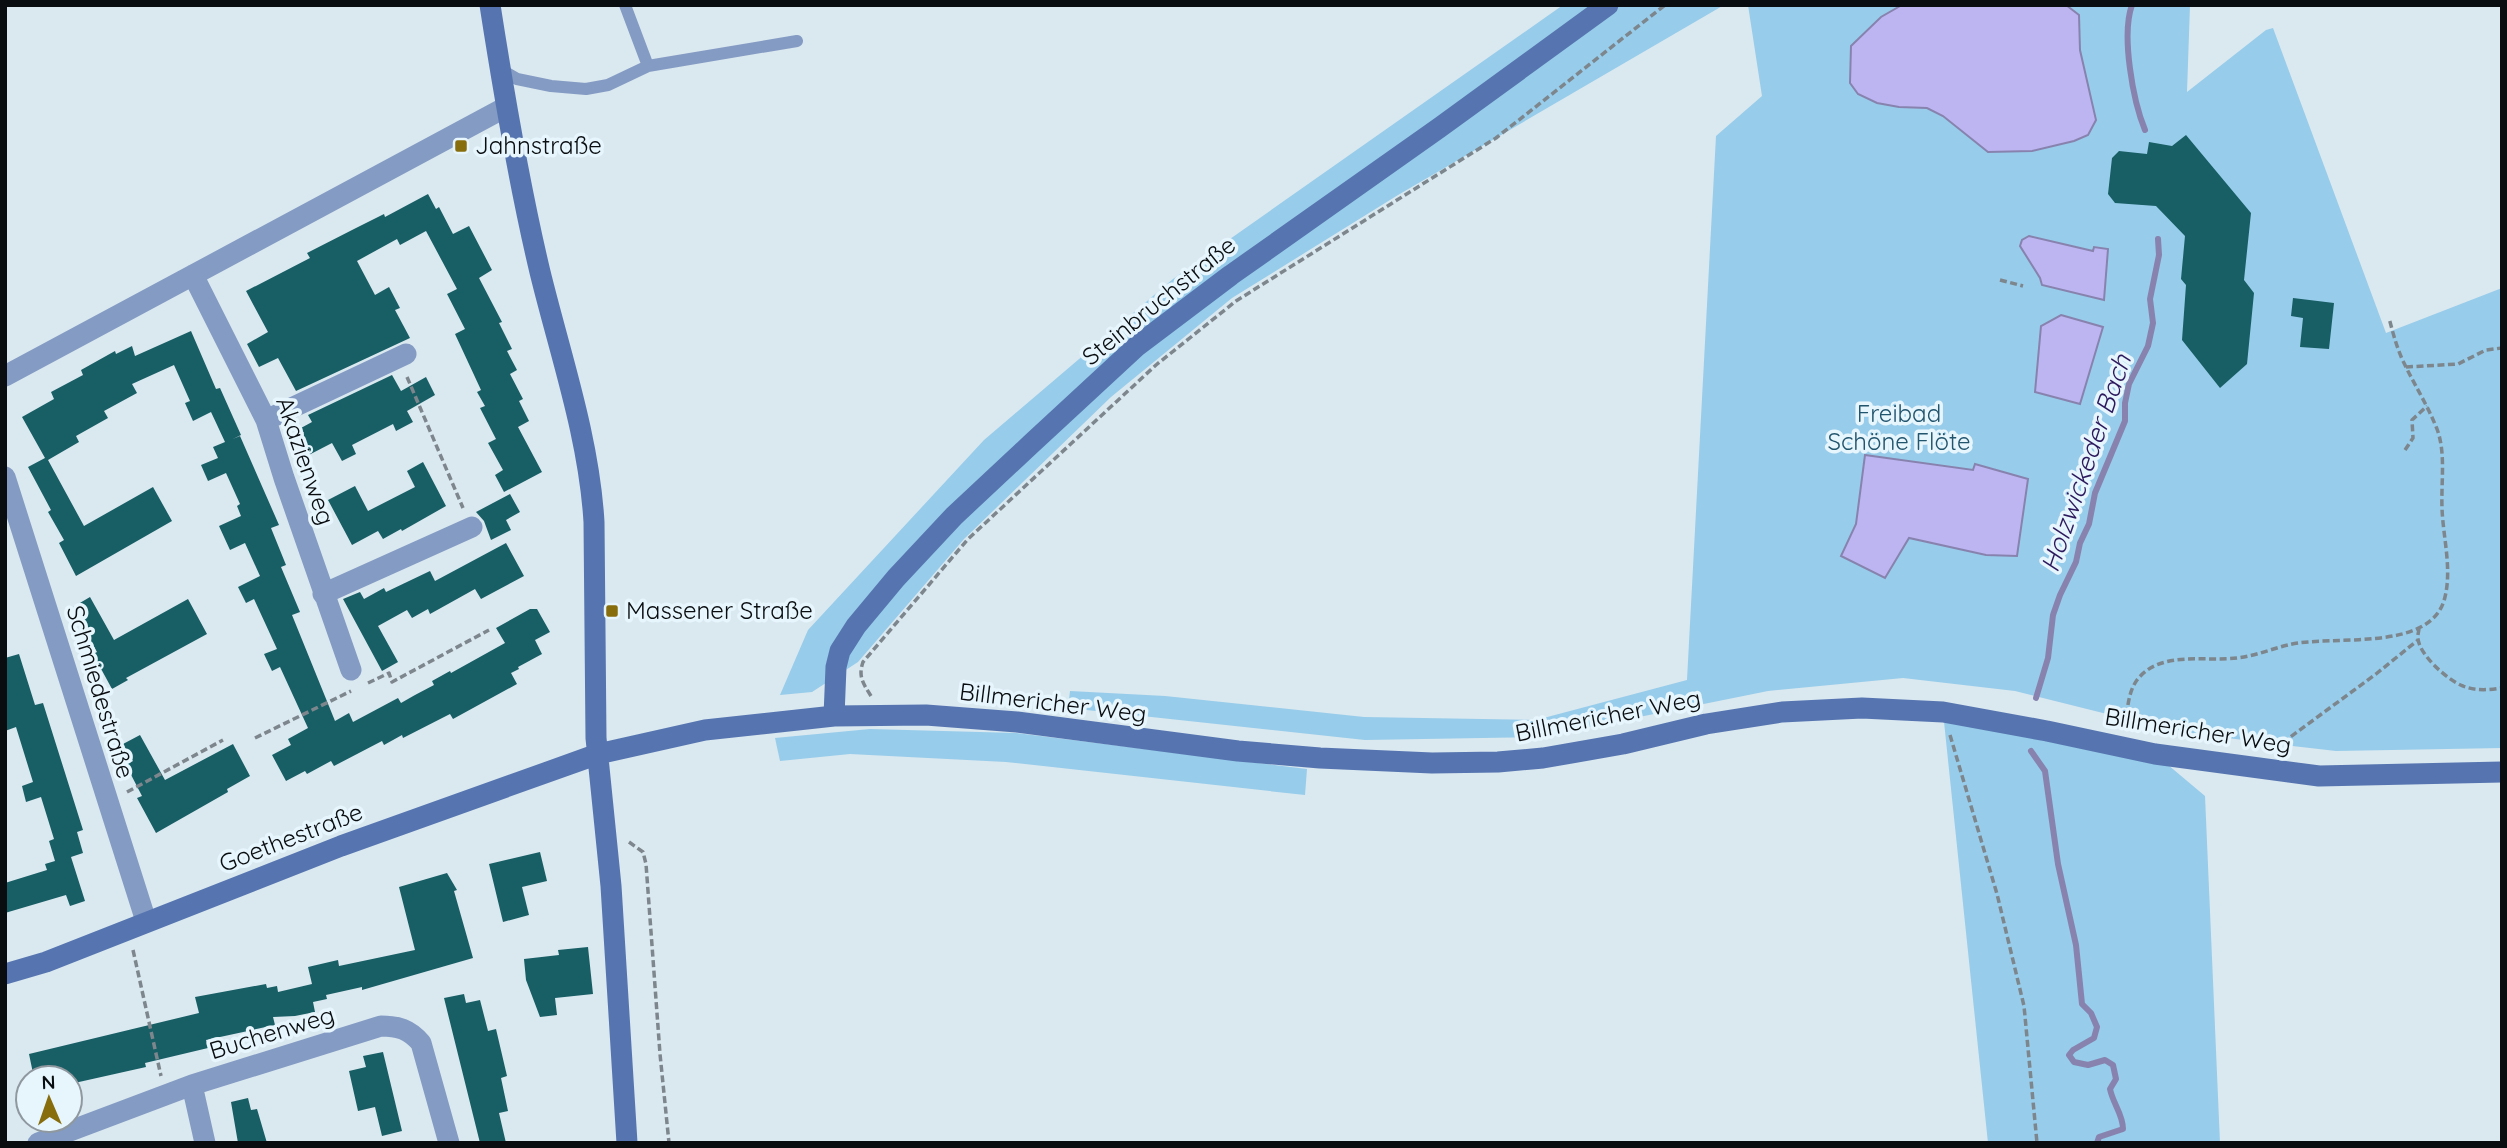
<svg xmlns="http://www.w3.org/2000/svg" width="2507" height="1148" font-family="Quicksand,sans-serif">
	<rect width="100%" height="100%" fill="#dae8f0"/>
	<!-- green -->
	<path fill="#97ccea" d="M1563 5H1724L1398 195 1232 298 1111 397 964 539 858 662 812 692 780 695 808 630 984 440 1173 279Z
		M1748 5H1902L1881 17 1851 46 1850 83 1899 107 1927 108 1943 116 1973 140 2094 110 2080 50 2079 15 2066 5H2190L2187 92 2266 30 2273 28 2386 333 2502 288V748L2336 751 2267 743 2196 734 2111 715 2015 691 1903 678 1768 691 1540 737 1365 740 1068 708 1070 691 1165 696 1364 717 1536 720 1687 680 1716 136 1762 96Z
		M1943 712 2155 754 2205 796 2220 1143H1988Z
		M870 729 1016 733 1307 769 1305 795 1006 762 850 754 780 761 775 738Z"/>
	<!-- water -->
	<path fill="#bdb5f1" stroke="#8783ae" stroke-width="2" d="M1902 5H2066L2079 15 2080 50 2096 120 2088 135 2074 141 2032 151 1988 152 1943 116 1927 108 1899 107 1877 103 1858 94 1850 83 1851 46 1881 17Z
		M2029 236 2093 251 2094 247 2108 249 2104 300 2042 285 2040 278 2020 246 2022 240Z
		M2061 315 2103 327 2080 404 2035 392 2041 326Z
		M1865 455 1973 470 1975 464 2028 479 2017 556 1986 555 1909 538 1885 578 1841 556 1856 524Z"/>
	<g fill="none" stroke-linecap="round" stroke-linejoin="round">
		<!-- stream -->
		<path stroke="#8783ae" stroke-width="6" d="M2132 5C2121 35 2133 101 2145 130
			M2036 698 2048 658 2053 615 2060 595 2076 562 2080 543 2089 524 2095 493 2125 421V403L2129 384 2148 346 2153 323 2150 299 2159 255 2158 239
			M2031 751 2045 771 2058 864 2076 945 2082 1004 2091 1013 2097 1027 2094 1038 2073 1050 2069 1055 2074 1062 2088 1065 2105 1060 2113 1065 2116 1079 2110 1089C2113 1104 2123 1114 2123 1129L2099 1137 2097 1143"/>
	</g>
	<!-- building -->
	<path fill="#185e65" d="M2186 135 2251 213 2244 280 2254 293 2247 364 2220 388 2182 340 2186 285 2181 279 2185 236 2156 206 2115 203 2108 194 2112 158 2119 151 2147 154 2149 142 2172 146Z
		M428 194 436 209 439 207 453 234 469 226 492 270 479 278 502 322 499 323 512 349 507 351 517 370 510 374 523 399 519 401 529 421 518 427 542 472 504 492 495 475 503 470 488 443 496 439 480 408 485 406 477 392 481 390 455 334 465 329 447 294 457 289 426 231 400 245 397 239 357 261 375 295 389 287 400 308 395 310 410 338 296 391 278 358 259 367 247 344 268 332 246 291 310 258 307 253 356 228 384 214 385 217Z
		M2293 298 2334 303 2329 349 2300 347 2303 318 2291 316Z
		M191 331 216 389 220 388 241 435 233 439 240 436 279 525 271 528 286 565 281 567 300 612 292 615 335 721 349 713 353 722 398 698 401 703 415 695 434 685 432 681 450 671 451 673 505 643 496 628 530 609H537L550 632 535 640 542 654 518 667 519 669 511 673 517 684 453 719 450 714 403 738 402 735 384 745 382 741 334 766 331 761 307 774 305 771 286 781 272 755 291 745 288 739 308 728 280 667 272 671 264 654 277 649 254 599 246 603 238 587 260 576 245 543 230 550 219 526 241 516 237 506 240 504 226 473 208 481 201 465 218 458 213 447 225 442 211 412 193 421 185 403 190 401 174 365 132 384 137 393 104 411 108 418 76 436 79 442 48 460 84 526 153 487 172 521 76 576 59 543 64 540 48 512 51 510 28 467 45 458 22 417 54 399 51 392 83 375 81 370 115 351 116 354 132 346 135 356Z
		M392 375 401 391 426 377 435 395 407 411 413 422 396 431 393 424 352 445 356 454 342 461 332 443 303 458 293 439 304 433 301 428 312 422 308 415Z
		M423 462 446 506 402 531 401 529 383 539 378 531 352 545 328 500 355 486 368 511 415 487 407 471Z
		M510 494 520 512 506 520 511 530 491 540 484 521 476 512Z
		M506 543 524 576 481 599 475 589 430 614 428 609 412 618 407 610 378 626 398 662 382 671 343 599 360 592 364 599 384 588 386 592 430 571 435 581Z
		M90 597 114 640 188 599 207 634 126 678 128 680 112 689 93 654 97 652 73 607Z
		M19 654 35 705 43 703 83 830 77 832 83 853 71 857 85 901 70 906 66 895 5 913V883L47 870 45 864 55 861 49 841 54 839 41 797 26 802 22 786 33 782 16 727 5 731V658Z
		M140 735 165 780 233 744 250 776 227 789 228 792 156 833 137 798 142 796 126 765 133 761 123 744Z
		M540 852 547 881 522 887 529 915 503 922 489 864Z
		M447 873 457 890 454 891 473 958 362 990V987L326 995 327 999 313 1002 315 1012 295 1016 273 1017 275 1025 206 1040 208 1048 145 1063 146 1067 70 1084V1078H34L29 1054 199 1013 195 997 266 984 267 988 277 986 278 992 312 984 308 967 338 960 339 966 415 950 399 887Z
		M588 947 593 994 555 998 557 1015 540 1017 526 980 524 959 559 955 558 950Z
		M464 994 466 1003 480 1000 488 1031 496 1029 507 1076 501 1078 508 1111 499 1113 506 1143H480L444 998Z
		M383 1052 402 1131 382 1136 375 1107 358 1111 349 1071 366 1067 363 1056Z
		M248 1098 251 1110 257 1109 267 1143H238L231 1102Z"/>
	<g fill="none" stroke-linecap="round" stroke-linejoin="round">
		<!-- path -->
		<path stroke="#7d868c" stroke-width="3.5" stroke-dasharray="7 3.5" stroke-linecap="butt" d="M2000 280 2023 286
			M2406 367 2458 364 2486 350 2502 348
			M407 377 463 508
			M2405 450 2413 438 2412 420 2427 406
			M2419 628C2419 632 2417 636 2418 639 2420 656 2449 681 2463 686 2475 691 2489 690 2502 688
			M368 683 389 673 392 682 489 630
			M871 696C863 683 858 677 863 662L968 539 1156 365 1236 301 1496 138 1665 5
			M2126 726C2127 711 2128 692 2137 680 2160 650 2205 662 2237 658 2255 656 2271 649 2288 645 2330 634 2432 654 2445 597 2452 568 2443 537 2442 508 2441 482 2446 453 2437 429 2427 404 2415 386 2404 363 2397 349 2393 333 2389 318
			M1950 735 1997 894 2024 1006 2037 1143
			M255 738 351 691
			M2274 749 2376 674 2418 640
			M127 792 223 740
			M629 842 643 852 646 864 660 1054 669 1143
			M133 950 161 1076"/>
		<!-- lane -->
		<path stroke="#849bc3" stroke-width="12" d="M625 5 648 66
			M500 69 517 79 551 86 586 89 608 85 648 66 797 41"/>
		<!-- street -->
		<path stroke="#849bc3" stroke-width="21" d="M193 275 266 420 284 478 351 670
			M5 376 506 107
			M266 420 406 354
			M5 477 146 921
			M323 594 472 527
			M192 1085 205 1143
			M38 1143 192 1085 381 1026C398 1026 409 1029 421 1043L449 1143"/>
		<!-- secondary -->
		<path stroke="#5675b0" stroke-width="21" d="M490 5C504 95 519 184 540 272 560 354 589 437 594 522L596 738 611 886 627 1143
			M834 716 836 667 840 651 856 626 896 578 954 516 1031 444 1137 346 1231 275 1439 128 1608 5
			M5 974 46 962 341 846 598 754 705 730 834 716 926 715 1017 722 1238 751 1320 758 1432 763 1498 762 1543 758 1623 744 1706 724 1782 712 1862 708 1943 712 2047 731 2155 754 2319 776 2502 772"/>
	</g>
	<!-- markers -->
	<g fill="#876d0b" stroke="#e7f5fd" stroke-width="2.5">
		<rect x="454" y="139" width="14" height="14" rx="3.5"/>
		<rect x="605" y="604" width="14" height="14" rx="3.5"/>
	</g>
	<g text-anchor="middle" stroke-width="7" stroke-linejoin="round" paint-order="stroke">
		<!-- poi labels -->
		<g font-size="24" fill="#090d10" stroke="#e7f5fd" text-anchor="start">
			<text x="475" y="154">Jahnstraße</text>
			<text x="626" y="619">Massener Straße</text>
		</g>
		<!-- street labels -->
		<g font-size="24" fill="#090d10" stroke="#e7f5fd">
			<text transform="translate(1159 301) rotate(-39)" y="8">Steinbruchstraße</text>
			<text transform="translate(305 461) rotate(71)" y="8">Akazienweg</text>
			<text transform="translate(100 692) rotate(73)" y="8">Schmiedestraße</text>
			<text transform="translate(1053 703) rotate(7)" y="8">Billmericher Weg</text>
			<text transform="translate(1608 716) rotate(-11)" y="8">Billmericher Weg</text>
			<text transform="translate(2198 731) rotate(9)" y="8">Billmericher Weg</text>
			<text transform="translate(291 838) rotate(-21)" y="8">Goethestraße</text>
			<text transform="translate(272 1033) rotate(-17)" y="8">Buchenweg</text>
		</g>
		<!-- park labels -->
		<g font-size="24" fill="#21546d" stroke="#e7f5fd">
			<text x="1899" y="422">Freibad<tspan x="1899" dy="28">Schöne Flöte</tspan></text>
		</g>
		<!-- water labels -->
		<g font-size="26" font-style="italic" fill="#2c195d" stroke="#e7f5fd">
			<text transform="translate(2086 463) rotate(-71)" y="9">Holzwickeder Bach</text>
		</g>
	</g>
	<!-- border -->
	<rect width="2507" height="1148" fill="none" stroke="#090d10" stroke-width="14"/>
	<!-- north arrow -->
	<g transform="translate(49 1099) rotate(358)"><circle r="33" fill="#e7f5fd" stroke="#8e989e" stroke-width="2"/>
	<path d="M0-5L12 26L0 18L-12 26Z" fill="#876d0b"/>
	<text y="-10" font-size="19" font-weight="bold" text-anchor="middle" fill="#090d10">N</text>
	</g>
</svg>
